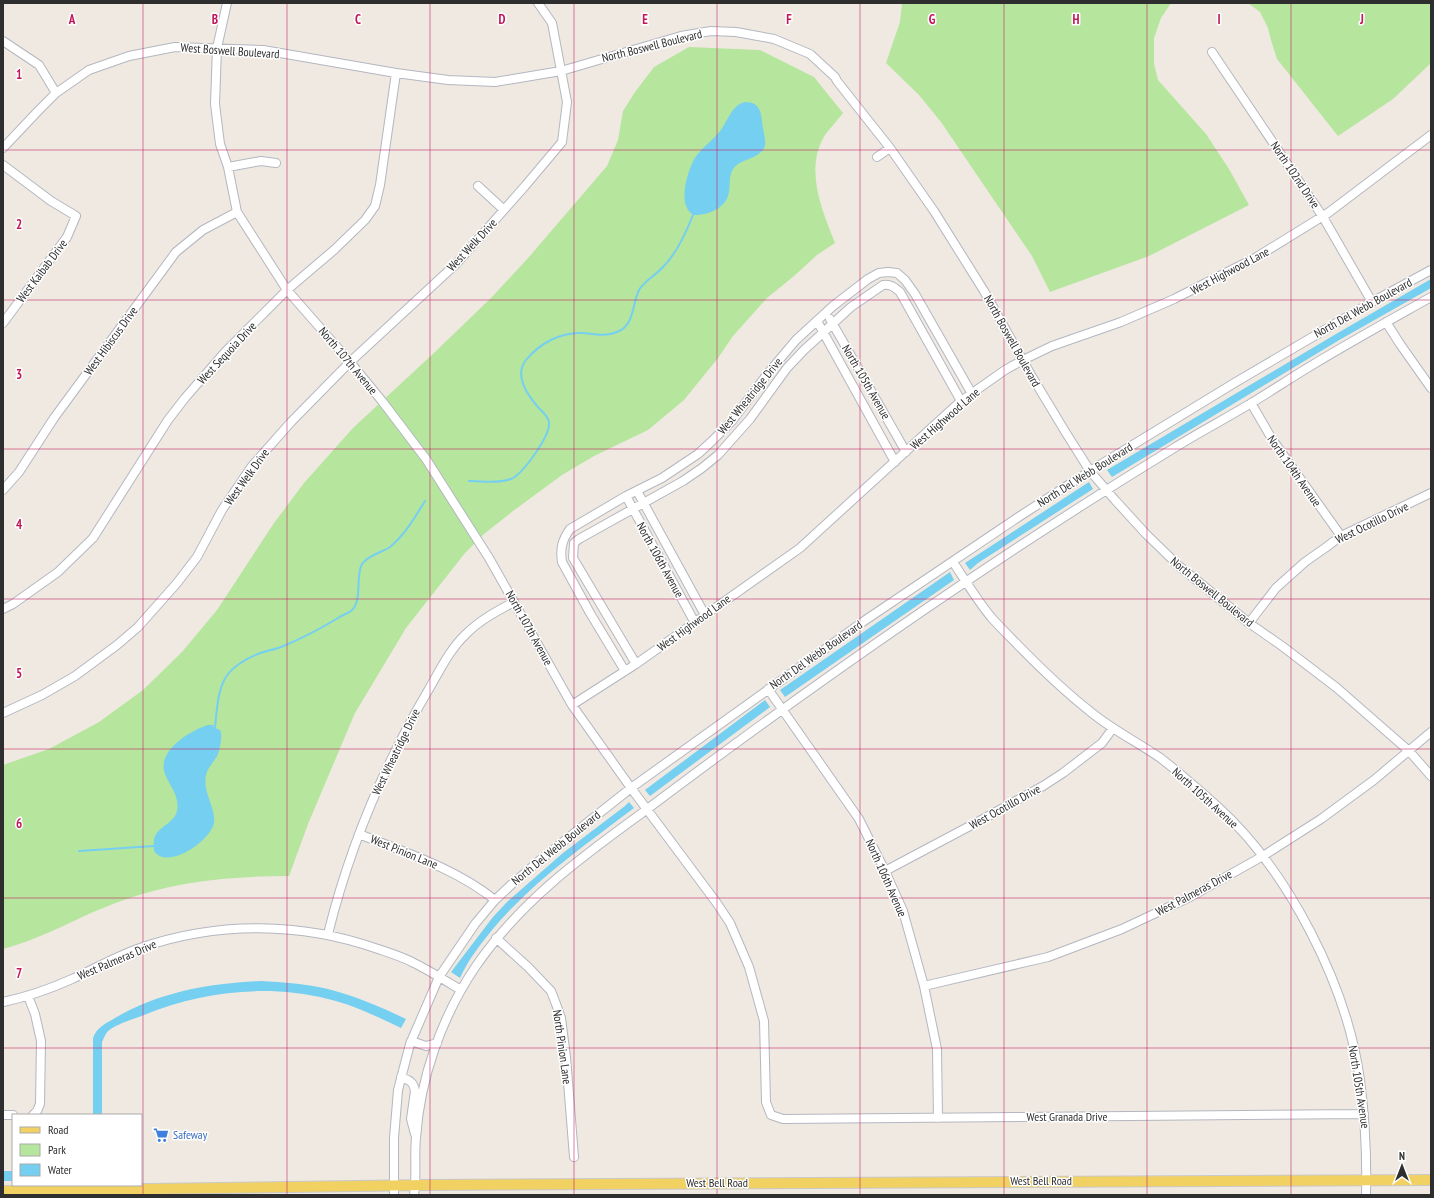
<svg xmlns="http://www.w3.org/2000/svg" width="1434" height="1198" font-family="'PT Sans Narrow',sans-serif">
	<rect width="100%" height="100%" fill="#efe9e1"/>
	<!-- green -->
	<path fill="#b6e59e" d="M902 3H1171L1161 18 1154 38V64L1158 80 1206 134 1229 169 1249 205 1149 256 1050 292 1032 256 941 122 919 95 886 63 900 22Z
		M1248 3H1431V63L1393 99 1338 136 1277 59 1271 40 1268 28 1260 12Z
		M689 47 760 50 814 77 843 113C837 121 830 128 825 135 804 169 822 210 835 243L817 255 794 276 767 298 733 336 718 358 684 400 648 430 594 456 562 475 513 511 484 534 465 553 406 628 355 713 308 824 289 876C233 876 175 881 121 901 81 915 45 938 3 949V765L49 749 99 722 143 690 182 652 217 610 274 523 304 483 353 428 435 352 492 297 529 257 607 166 618 140 623 111 635 92 654 67Z"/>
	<!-- water -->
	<path fill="#75cff0" d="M745 102C762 102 761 115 763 128 764 136 768 145 762 151 754 160 740 159 733 169 728 177 731 187 728 196 724 209 706 216 693 215 691 213 688 211 687 208 680 196 689 165 697 155 704 146 714 139 721 130 728 120 732 105 745 102Z
		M1431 279V288L1341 339 1112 477 1107 470 1336 334Z
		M1089 482 1093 489 978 563 970 570 965 563Z
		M950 572 954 580 785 697 780 690Z
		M765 700 770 707 650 796 645 790Z
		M208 725H214L213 727 220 730C222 734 221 737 221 741 220 747 219 752 217 756 213 763 208 767 206 775 202 792 216 807 214 823 211 840 168 871 154 851 154 847 153 841 155 836 160 826 174 823 177 811 180 796 170 787 165 774 156 751 191 730 208 725Z
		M629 802 634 808C584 846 532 882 492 930 480 945 468 960 460 978L451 972 493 917 508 901 563 853 625 806Z
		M261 981C283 982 306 984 328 989 355 996 381 1007 406 1019L401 1028C378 1017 354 1005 328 999 267 984 202 991 144 1015 134 1019 116 1024 108 1031 105 1034 104 1038 102 1042V1115H93V1038C97 1027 105 1024 115 1018 159 992 210 983 261 981Z
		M3 1171H13V1181H3Z"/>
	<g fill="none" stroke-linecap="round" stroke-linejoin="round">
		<!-- stream -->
		<path stroke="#75cff0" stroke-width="2" d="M469 481C482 481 498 484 511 479 523 474 551 435 549 422 548 415 541 411 537 406 526 393 514 375 526 360 540 343 561 332 582 333 595 334 605 337 617 332 635 325 632 304 639 290 644 281 656 275 663 267 677 253 686 233 693 215
			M215 727C217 712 217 691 226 677 232 667 247 658 258 654 265 651 273 650 281 647 301 639 320 629 338 618 342 615 347 614 351 611 363 601 355 577 362 564 368 555 381 553 390 547 405 535 415 517 425 501
			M79 851 154 846"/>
		<!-- minor casing -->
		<g stroke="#b4b7c1" stroke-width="10">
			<path id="minor" d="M227 3 217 48 215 104 220 144 228 167 237 212 287 290 350 362 382 401 426 459 489 558 572 705 631 788 716 902 730 923 749 967 764 1021 766 1102 771 1115 783 1119 1364 1114
				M3 41 39 65 56 93
				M1212 52 1323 217 1372 302
				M3 148 39 110 56 93 89 70 129 56 175 47 263 50 396 73 448 80 495 82 561 71 681 36 711 31 736 32 774 39 810 54 835 77 837 81 890 148 934 211 984 291 1031 375 1066 433 1090 471 1115 500 1146 534 1179 566 1249 623 1282 646 1337 688 1409 751 1431 776
				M877 157 890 148
				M3 165 51 201 76 216 67 237 3 323
				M228 167 261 161 276 163
				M478 186 504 210
				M830 319 906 452
				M817 321 895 462
				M1386 322 1400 344 1431 388
				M1251 403 1272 439 1341 536
				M3 490 19 472 54 418 176 252 203 230 237 212
				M637 491 705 615
				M626 496 695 623
				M953 562C965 580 977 600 991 617 998 625 1006 633 1013 640 1038 666 1064 691 1092 713 1113 730 1137 742 1159 757 1179 772 1198 789 1217 806 1288 870 1347 985 1360 1080 1365 1118 1367 1156 1366 1195
				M3 609 13 604 58 572 93 538 168 420 185 398 225 352 287 290 334 250 365 220 375 206 380 185 396 73
				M1249 623 1276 588 1305 562 1325 548 1341 536 1431 493
				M636 664 573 558 574 543 579 539 683 481 702 468 718 455 750 419 787 368 804 350 851 307 883 285C891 284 894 287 900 292L961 401
				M625 671 590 613 562 562C560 549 562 540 570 529L626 496 662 478 698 454 712 441 732 421 768 373 796 340 833 306 868 279 879 273 888 272 897 273 905 280 915 294 972 394
				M768 689 859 819 885 871 903 911 924 986 937 1049 938 1118
				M572 705 636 664 800 548 961 401 1005 370 1023 360 1052 346 1121 322 1174 299 1255 258 1328 213 1431 135
				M3 713 42 695 75 676 117 645 138 627 177 583 197 557 222 510 252 466 291 422 350 362 457 263 525 186 562 142 567 102 552 23 538 3
				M359 834C406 853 455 868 495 900
				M885 871 983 819 1043 786 1063 773 1102 743 1113 728
				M328 934C349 849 384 765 429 689 440 670 450 649 466 634 480 620 497 611 514 602
				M496 938 528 967 551 991 556 1004 561 1018 566 1057 574 1157
				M924 986 1048 957 1122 929 1190 897 1263 856 1321 819 1374 780 1431 732
				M28 996 35 1014 41 1041 40 1104 37 1111 33 1115
				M3 1002C26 997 50 989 72 979 94 969 117 956 140 948 218 921 301 922 378 949 390 953 403 957 414 963 430 971 446 981 461 990
				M411 1041 426 1046 437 1043
				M401 1077C409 1080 414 1082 415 1091L411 1119 415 1134
				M3 1115H13
				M394 1195V1138L398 1090 410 1044 439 977 475 924 495 900 512 884 539 861 631 788 864 621 1020 516 1090 471 1236 382 1372 302 1431 270
				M414 1195C417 1176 414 1157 416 1138 420 1078 442 1016 476 966 520 902 580 858 642 813 674 789 706 765 739 741 880 638 1025 539 1174 448 1198 433 1223 420 1248 405 1270 392 1292 377 1314 364 1352 341 1392 319 1431 297"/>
		</g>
		<!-- major casing -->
		<g stroke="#c9c9c9" stroke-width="12">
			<path id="major" d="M3 1191 425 1185 1431 1180"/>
		</g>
		<!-- minor -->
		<use href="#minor" stroke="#fff" stroke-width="8"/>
		<!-- major -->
		<use href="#major" stroke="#f2d163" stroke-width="10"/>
	</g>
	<!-- grid -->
	<path fill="none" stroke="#c2185b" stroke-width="1" stroke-opacity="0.55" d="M143 3V1195M287 3V1195M430 3V1195M574 3V1195M717 3V1195M860 3V1195M1004 3V1195M1147 3V1195M1291 3V1195M3 150H1431M3 300H1431M3 449H1431M3 599H1431M3 749H1431M3 898H1431M3 1048H1431"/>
	<!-- icons -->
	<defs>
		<g id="supermarket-bare" transform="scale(1.2)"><path d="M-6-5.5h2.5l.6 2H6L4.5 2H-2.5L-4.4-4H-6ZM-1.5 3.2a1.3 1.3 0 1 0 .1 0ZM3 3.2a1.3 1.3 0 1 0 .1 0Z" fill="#3f7fe0" stroke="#fff" stroke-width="2.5" paint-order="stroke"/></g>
	</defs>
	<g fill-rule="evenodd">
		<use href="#supermarket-bare" x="161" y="1135"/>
	</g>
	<g text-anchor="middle" stroke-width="3" stroke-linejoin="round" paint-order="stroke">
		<!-- street labels -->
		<g font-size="12" fill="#2e2e2e" stroke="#fff">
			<text transform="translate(652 46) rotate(-14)" y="4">North Boswell Boulevard</text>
			<text transform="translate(230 51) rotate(4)" y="4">West Boswell Boulevard</text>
			<text transform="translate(1295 175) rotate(56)" y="4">North 102nd Drive</text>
			<text transform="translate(472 245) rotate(-47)" y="4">West Welk Drive</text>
			<text transform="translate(42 271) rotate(-53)" y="4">West Kaibab Drive</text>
			<text transform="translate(1230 271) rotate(-28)" y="4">West Highwood Lane</text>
			<text transform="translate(1363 308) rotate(-29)" y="4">North Del Webb Boulevard</text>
			<text transform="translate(111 341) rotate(-54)" y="4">West Hibiscus Drive</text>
			<text transform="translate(1012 341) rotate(61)" y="4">North Boswell Boulevard</text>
			<text transform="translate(227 353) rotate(-47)" y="4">West Sequoia Drive</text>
			<text transform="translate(348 361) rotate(50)" y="4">North 107th Avenue</text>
			<text transform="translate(866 382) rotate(60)" y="4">North 105th Avenue</text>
			<text transform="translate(750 396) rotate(-51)" y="4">West Wheatridge Drive</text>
			<text transform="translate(945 419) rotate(-41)" y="4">West Highwood Lane</text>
			<text transform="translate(1294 471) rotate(55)" y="4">North 104th Avenue</text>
			<text transform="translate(1085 475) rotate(-32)" y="4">North Del Webb Boulevard</text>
			<text transform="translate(247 477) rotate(-54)" y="4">West Welk Drive</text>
			<text transform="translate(1372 523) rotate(-26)" y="4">West Ocotillo Drive</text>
			<text transform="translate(660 560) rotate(61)" y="4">North 106th Avenue</text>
			<text transform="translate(1212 592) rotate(39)" y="4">North Boswell Boulevard</text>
			<text transform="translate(694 623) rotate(-36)" y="4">West Highwood Lane</text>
			<text transform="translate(529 628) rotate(61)" y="4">North 107th Avenue</text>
			<text transform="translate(816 655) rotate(-35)" y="4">North Del Webb Boulevard</text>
			<text transform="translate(396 752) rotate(-64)" y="4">West Wheatridge Drive</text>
			<text transform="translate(1205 798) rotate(42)" y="4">North 105th Avenue</text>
			<text transform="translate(1005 807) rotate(-29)" y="4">West Ocotillo Drive</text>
			<text transform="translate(556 848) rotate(-39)" y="4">North Del Webb Boulevard</text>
			<text transform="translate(404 852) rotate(22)" y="4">West Pinion Lane</text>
			<text transform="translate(886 878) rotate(66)" y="4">North 106th Avenue</text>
			<text transform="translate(1194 893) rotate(-28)" y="4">West Palmeras Drive</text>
			<text transform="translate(117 960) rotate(-23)" y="4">West Palmeras Drive</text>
			<text transform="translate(562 1047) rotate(82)" y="4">North Pinion Lane</text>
			<text transform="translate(1359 1087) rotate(81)" y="4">North 105th Avenue</text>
			<text x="1067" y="1121">West Granada Drive</text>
			<text x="1041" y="1185">West Bell Road</text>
			<text x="717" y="1187">West Bell Road</text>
		</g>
		<!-- shop labels -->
		<g font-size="12" fill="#366cbe" stroke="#fff" text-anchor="start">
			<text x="173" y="1139">Safeway</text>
		</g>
	</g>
	<g font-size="13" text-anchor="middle" font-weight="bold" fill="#c2185b" stroke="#fff" stroke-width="3" stroke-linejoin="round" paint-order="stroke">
		<text x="72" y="24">A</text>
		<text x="215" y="24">B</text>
		<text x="358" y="24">C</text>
		<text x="502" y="24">D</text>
		<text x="645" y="24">E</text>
		<text x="789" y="24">F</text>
		<text x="932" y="24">G</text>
		<text x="1076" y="24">H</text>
		<text x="1219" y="24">I</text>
		<text x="1362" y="24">J</text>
		<text x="19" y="79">1</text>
		<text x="19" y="229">2</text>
		<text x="19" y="379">3</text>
		<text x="19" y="529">4</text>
		<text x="19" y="678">5</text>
		<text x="19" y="828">6</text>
		<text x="19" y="978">7</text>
	</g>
	<!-- border -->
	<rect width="1434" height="1198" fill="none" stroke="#2e2e2e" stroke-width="8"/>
	<!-- legend -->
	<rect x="12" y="1114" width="130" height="72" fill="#ffffff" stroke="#ababab"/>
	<rect x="20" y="1127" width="20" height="6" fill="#f2d163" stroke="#ababab"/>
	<text x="48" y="1134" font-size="12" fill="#2e2e2e">Road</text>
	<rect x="20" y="1144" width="20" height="12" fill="#b6e59e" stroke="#ababab"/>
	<text x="48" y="1154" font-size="12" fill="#2e2e2e">Park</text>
	<rect x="20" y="1164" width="20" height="12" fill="#75cff0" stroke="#ababab"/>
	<text x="48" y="1174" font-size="12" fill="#2e2e2e">Water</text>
	<!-- north arrow -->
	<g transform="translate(1402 1166)" stroke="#ffffff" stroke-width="3" paint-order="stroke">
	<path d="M0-3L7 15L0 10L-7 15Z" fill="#2e2e2e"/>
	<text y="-6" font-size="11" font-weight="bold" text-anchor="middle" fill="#2e2e2e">N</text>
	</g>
</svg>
